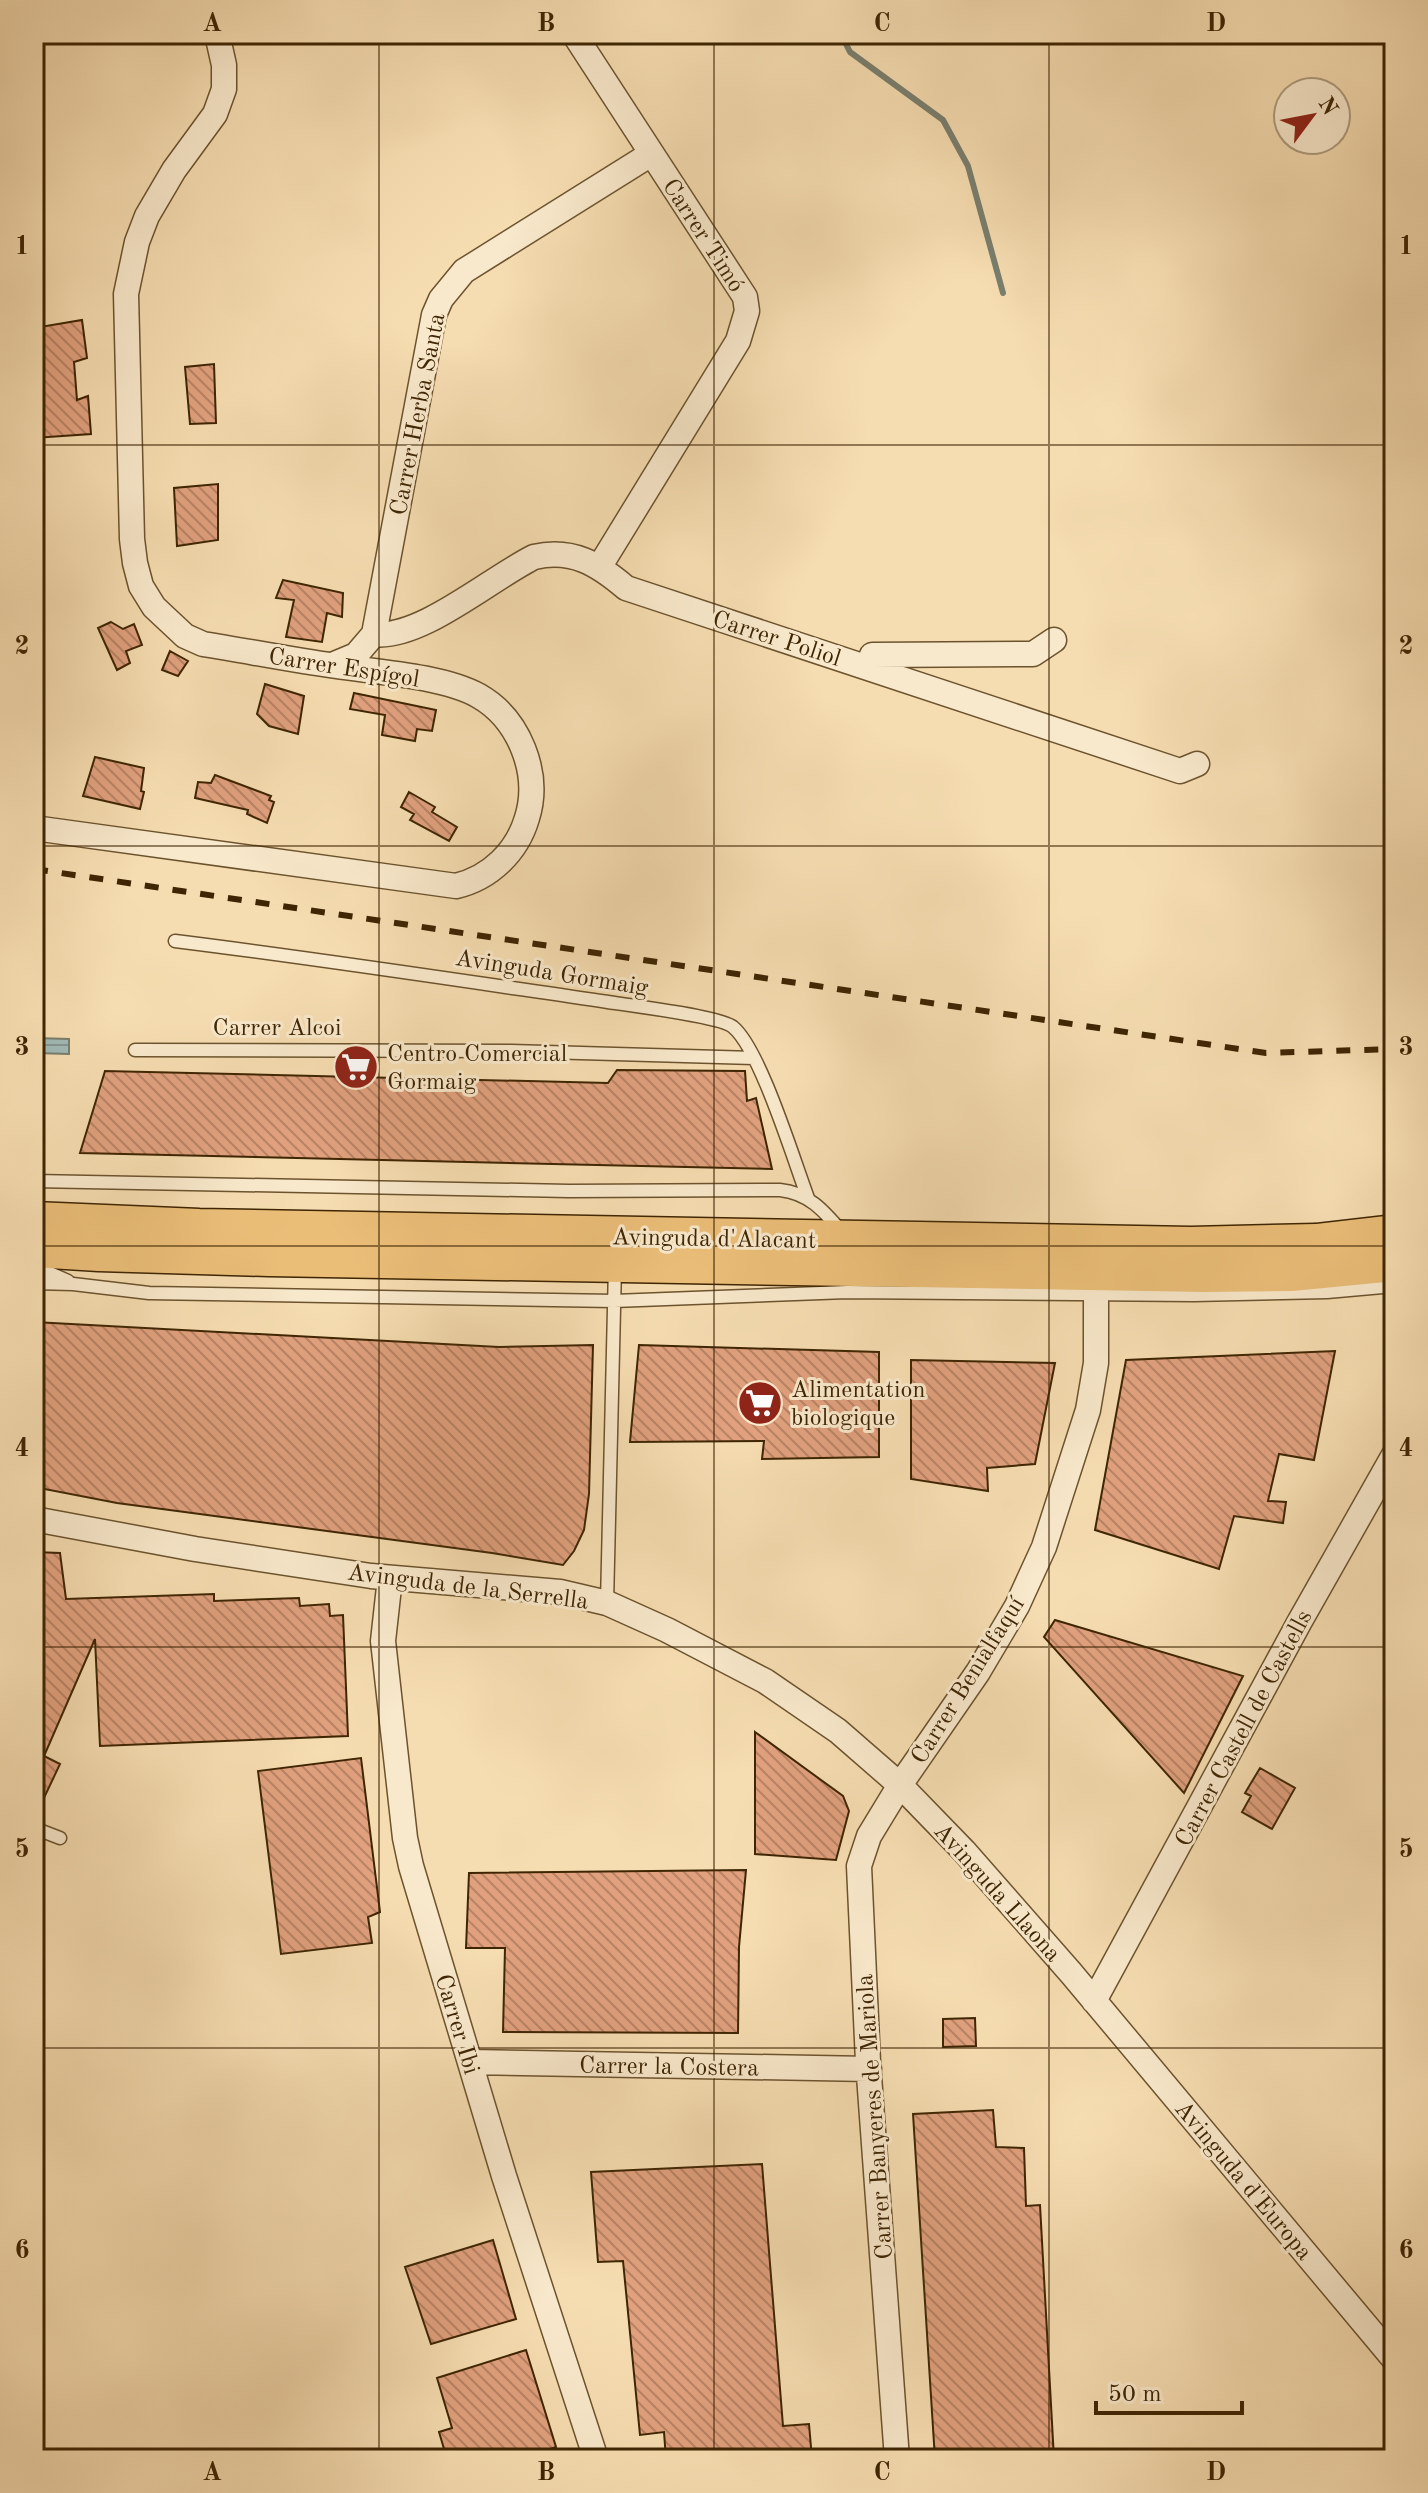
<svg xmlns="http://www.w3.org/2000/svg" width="1428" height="2493" font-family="'Old Standard TT',serif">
	<defs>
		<pattern id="water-rules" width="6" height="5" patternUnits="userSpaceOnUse" patternTransform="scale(2)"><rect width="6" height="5" fill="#a0bab6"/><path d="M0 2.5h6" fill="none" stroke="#849792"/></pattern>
		<pattern id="building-back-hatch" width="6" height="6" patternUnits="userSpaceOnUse" patternTransform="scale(2)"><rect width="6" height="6" fill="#e1a17e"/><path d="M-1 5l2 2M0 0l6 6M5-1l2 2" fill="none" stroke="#b88365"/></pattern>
	</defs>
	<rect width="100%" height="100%" fill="#f6ddb1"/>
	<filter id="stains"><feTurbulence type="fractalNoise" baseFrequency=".0025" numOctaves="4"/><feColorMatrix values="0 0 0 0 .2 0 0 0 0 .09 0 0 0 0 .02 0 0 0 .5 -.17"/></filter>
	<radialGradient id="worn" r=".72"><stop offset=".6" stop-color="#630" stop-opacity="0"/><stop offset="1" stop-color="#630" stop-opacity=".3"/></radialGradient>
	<!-- water -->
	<path fill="url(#water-rules)" stroke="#797e6e" stroke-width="2" d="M34 1038 69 1039V1054L34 1053Z"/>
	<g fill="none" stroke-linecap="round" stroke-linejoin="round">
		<!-- stream -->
		<path stroke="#797e6e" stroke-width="6" d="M841 34 850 52 943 120 968 166 1003 293"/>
	</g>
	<!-- building -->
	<path fill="url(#building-back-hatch)" stroke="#3e2503" stroke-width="2" d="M82 320 87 358 74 362 77 400 88 396 91 434 34 438V328Z
		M214 364 216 423 190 424 185 367Z
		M218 484V540L177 546 174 488Z
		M283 580 343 593 342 617 327 613 322 642 286 637 294 600 276 598Z
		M111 622 123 629 134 624 142 645 126 651 130 663 117 670 98 628Z
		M170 651 188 661 178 676 162 670Z
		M265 684 304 696 298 734 269 726 257 714Z
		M354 693 436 710 432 731 417 729 415 741 382 735 385 715 350 709Z
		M95 757 144 768 141 791 144 792 140 809 83 796Z
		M215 775 271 796 269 800 274 802 267 823 247 814 248 810 195 798 198 782 211 783Z
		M409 792 435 807 432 812 457 827 449 841 410 820 414 814 401 807Z
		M617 1070 745 1071 747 1101 756 1098 772 1169 80 1153 105 1071 608 1083Z
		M34 1322 499 1347 593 1345 589 1494 584 1530 574 1551 563 1565 492 1553 117 1503 34 1487Z
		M639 1345 879 1352V1457L762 1459 764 1441 630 1442Z
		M1335 1351 1314 1460 1279 1454 1268 1501 1286 1502 1283 1523 1234 1516 1219 1569 1095 1530 1126 1360Z
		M911 1360 1055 1363 1035 1464 987 1468 988 1491 911 1479Z
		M34 1552 60 1553 66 1599 214 1594V1601L299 1598 300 1606 329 1604 330 1616 343 1615 348 1736 100 1746 95 1639 44 1756 60 1764 34 1819Z
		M1055 1620 1243 1676 1184 1793 1044 1637Z
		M755 1732 843 1796 849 1811 836 1860 755 1854Z
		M361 1758 380 1912 368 1917 372 1943 281 1954 258 1771Z
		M1260 1768 1295 1788 1272 1829 1242 1812 1251 1796 1245 1793Z
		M746 1870 739 1947 738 2033 503 2032 505 1948H466L469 1873Z
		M975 2018 976 2046 943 2047V2019Z
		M993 2110 996 2147 1024 2148 1026 2206 1040 2205 1054 2459H935L913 2114Z
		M762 2164 783 2426 809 2424 812 2459H666L664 2432 640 2435 623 2261 598 2262 591 2172Z
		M493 2240 516 2319 431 2344 405 2267Z
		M526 2350 556 2447 522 2459H447L439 2432 452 2428 437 2378Z"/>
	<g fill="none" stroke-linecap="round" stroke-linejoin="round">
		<!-- service casing -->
		<g stroke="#6c532e" stroke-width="15">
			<path id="service" d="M175 941C320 959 464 981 608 1002 629 1005 722 1017 733 1027 760 1049 794 1161 808 1198
				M135 1050 511 1051 754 1058
				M34 1181 569 1191 780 1190C809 1193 824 1211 842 1232
				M34 1266 68 1281
				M34 1283 73 1284 149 1293 614 1301 847 1292 1194 1295 1327 1292 1394 1286
				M607 1603 615 1266
				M34 1828 60 1838"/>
		</g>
		<!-- minor casing -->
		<g stroke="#6c532e" stroke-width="27">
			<path id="minor" d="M574 34 745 297 747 311 738 341 600 566
				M374 634C420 640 491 578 534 557 572 548 598 564 626 588L1180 771 1197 764
				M332 665 356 655 374 634 434 315 441 299 464 271 651 154
				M869 667 872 655 1033 654 1054 640
				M34 828 456 886C490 878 517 852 527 818 541 773 519 719 479 696 443 676 377 672 336 666 292 660 247 651 203 644L185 636 154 607 141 586 135 563 132 539 126 294 137 242 147 216 174 170 215 114 224 89V65L217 34
				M34 1519 195 1549 371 1576 560 1592 607 1603 667 1630 765 1681 838 1731 900 1785 964 1851 1071 1973 1394 2359
				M390 1578 383 1641 405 1838 411 1866 504 2176 596 2459
				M1094 2001 1300 1621 1394 1455
				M470 2062 869 2069
				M897 2459 868 2062 859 1866 869 1836 900 1785 978 1672 1017 1606 1044 1547 1088 1410 1096 1363V1295"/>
		</g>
		<!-- primary casing -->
		<g stroke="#3e2503" stroke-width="41">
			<path id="primary" d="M34 1221 199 1228 1191 1246 1316 1243 1394 1234
				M34 1248 99 1252 269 1257 1204 1273 1291 1272 1394 1262"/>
		</g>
		<!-- service -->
		<use href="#service" stroke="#f9e9cc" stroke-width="12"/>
		<!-- minor -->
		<use href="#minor" stroke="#f9e9cc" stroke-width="24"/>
		<!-- primary -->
		<use href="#primary" stroke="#ebbe78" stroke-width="38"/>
		<!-- rail -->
		<path stroke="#3e2503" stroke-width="6" stroke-dasharray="14 14" stroke-linecap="butt" d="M34 869 1266 1053 1394 1049"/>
	</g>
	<!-- grid -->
	<path fill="none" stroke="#3e2503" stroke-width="2" stroke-opacity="0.55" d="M379 34V2459M714 34V2459M1049 34V2459M34 445H1394M34 846H1394M34 1246H1394M34 1647H1394M34 2048H1394"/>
	<!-- icons -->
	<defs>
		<g id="supermarket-disc" transform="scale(2.3)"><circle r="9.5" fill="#8f2418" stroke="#f9e9cc"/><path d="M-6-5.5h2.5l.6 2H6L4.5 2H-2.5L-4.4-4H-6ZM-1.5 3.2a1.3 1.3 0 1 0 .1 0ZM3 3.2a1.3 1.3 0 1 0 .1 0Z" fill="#fff"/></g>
	</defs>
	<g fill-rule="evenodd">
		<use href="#supermarket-disc" x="356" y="1067"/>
		<use href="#supermarket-disc" x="760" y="1403"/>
	</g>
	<g text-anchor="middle" stroke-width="6" stroke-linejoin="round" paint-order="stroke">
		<!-- street labels -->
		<g font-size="24" fill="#3e2503" stroke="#f9e9cc">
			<text transform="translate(704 235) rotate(57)" y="8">Carrer Timó</text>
			<text transform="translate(417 414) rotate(-79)" y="8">Carrer Herba Santa</text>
			<text transform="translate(777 638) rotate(18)" y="8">Carrer Poliol</text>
			<text transform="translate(344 667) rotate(9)" y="8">Carrer Espígol</text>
			<text transform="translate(552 972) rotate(9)" y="8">Avinguda Gormaig</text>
			<text x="277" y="1035">Carrer Alcoi</text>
			<text transform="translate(714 1238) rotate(1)" y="8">Avinguda d'Alacant</text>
			<text transform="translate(468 1586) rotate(7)" y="8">Avinguda de la Serrella</text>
			<text transform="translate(967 1680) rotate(-58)" y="8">Carrer Benialfaquí</text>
			<text transform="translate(1243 1728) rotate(-62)" y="8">Carrer Castell de Castells</text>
			<text transform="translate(998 1892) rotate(48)" y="8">Avinguda Llaona</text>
			<text transform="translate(458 2024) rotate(73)" y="8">Carrer Ibi</text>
			<text transform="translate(669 2066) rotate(1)" y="8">Carrer la Costera</text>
			<text transform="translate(874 2117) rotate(-94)" y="8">Carrer Banyeres de Mariola</text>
			<text transform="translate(1244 2180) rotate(50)" y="8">Avinguda d'Europa</text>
		</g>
		<!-- poi labels -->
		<g font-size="24" fill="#3e2503" stroke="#f9e9cc" text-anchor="start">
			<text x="387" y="1061">Centro Comercial<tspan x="387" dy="28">Gormaig</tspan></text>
			<text x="791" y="1397">Alimentation<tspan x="791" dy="28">biologique</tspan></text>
		</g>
	</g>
	<!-- margin -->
	<rect width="1428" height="2493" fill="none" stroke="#f6ddb1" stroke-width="88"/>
	<!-- north arrow -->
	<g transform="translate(1312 116) rotate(58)"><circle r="38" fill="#f9e9cc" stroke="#ae9b7c" stroke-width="2"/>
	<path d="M0-6L14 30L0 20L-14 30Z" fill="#8f2418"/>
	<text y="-12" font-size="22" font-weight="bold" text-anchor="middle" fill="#3e2503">N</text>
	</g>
	<!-- scale -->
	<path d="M1096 2401v12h146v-12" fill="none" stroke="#3e2503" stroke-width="4"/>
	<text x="1108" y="2401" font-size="24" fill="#3e2503" stroke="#f9e9cc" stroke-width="6" paint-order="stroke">50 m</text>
	<rect x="44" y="44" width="1340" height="2405" fill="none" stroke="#3e2503" stroke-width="3"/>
	<g font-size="26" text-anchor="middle" font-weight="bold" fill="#3e2503">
		<text x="212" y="31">A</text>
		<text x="546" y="31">B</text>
		<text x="882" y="31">C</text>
		<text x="1216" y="31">D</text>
		<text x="22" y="254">1</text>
		<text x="1406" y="254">1</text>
		<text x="22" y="654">2</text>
		<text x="1406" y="654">2</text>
		<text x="22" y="1055">3</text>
		<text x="1406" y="1055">3</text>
		<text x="22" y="1456">4</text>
		<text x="1406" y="1456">4</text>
		<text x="22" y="1857">5</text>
		<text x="1406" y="1857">5</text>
		<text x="22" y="2258">6</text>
		<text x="1406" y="2258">6</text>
		<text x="212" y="2480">A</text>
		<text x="546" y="2480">B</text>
		<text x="882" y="2480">C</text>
		<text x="1216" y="2480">D</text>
	</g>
	<rect width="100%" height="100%" filter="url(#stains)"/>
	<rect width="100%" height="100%" fill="url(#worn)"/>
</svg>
